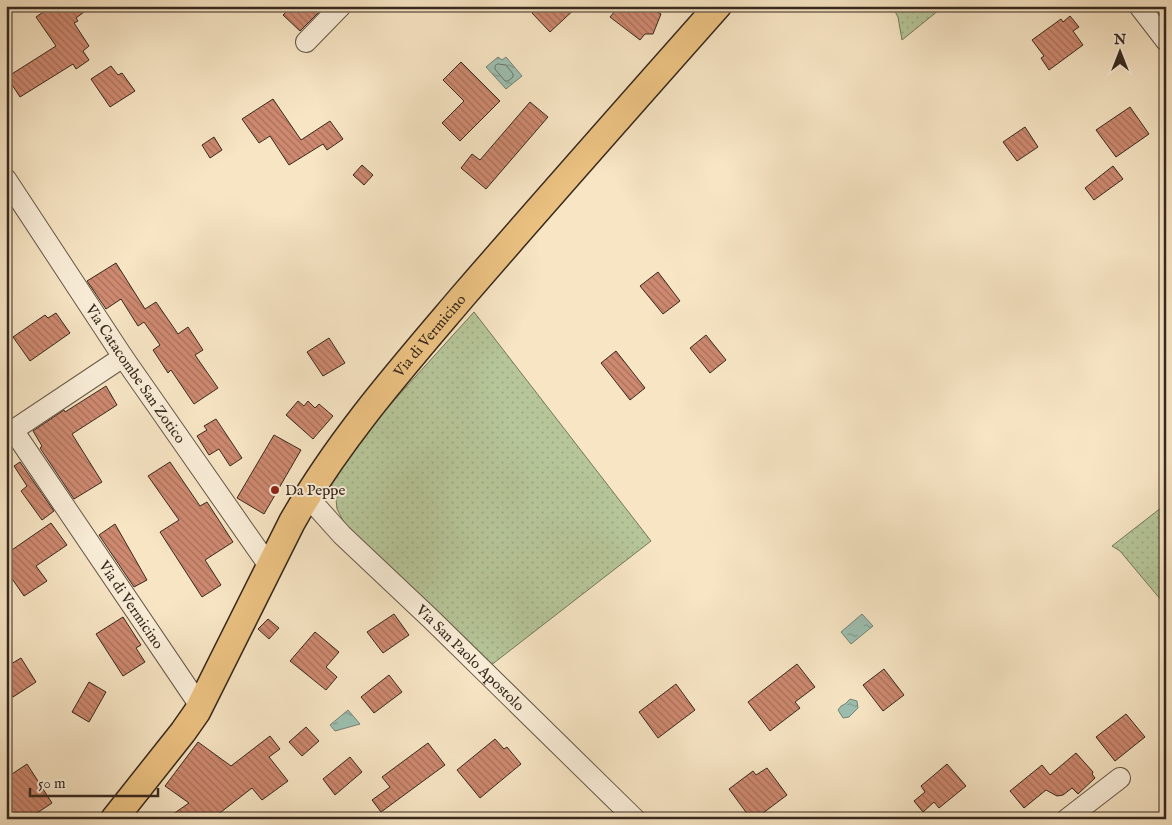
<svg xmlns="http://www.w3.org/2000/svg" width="1172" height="825" font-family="'IM FELL English',serif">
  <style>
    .grass { fill: url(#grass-dots); stroke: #76785c }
    .water { fill: url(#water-ripples); stroke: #748376 }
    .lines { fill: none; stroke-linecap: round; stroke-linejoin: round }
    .shore { stroke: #6a7468; stroke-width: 1 }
    .building { fill: url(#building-back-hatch); stroke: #37291e }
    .minor-casing { stroke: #675848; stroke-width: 22 }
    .major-casing { stroke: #37291e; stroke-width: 29 }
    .minor { stroke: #faeed9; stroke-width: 20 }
    .major { stroke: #ecc282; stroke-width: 26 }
    .poi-dot { fill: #8f2418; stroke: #faeed9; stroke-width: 2 }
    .labels { text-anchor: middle; stroke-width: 4; stroke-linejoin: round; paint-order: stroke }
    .street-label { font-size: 15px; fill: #37291e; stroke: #faeed9 }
    .poi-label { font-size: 15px; fill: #37291e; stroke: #faeed9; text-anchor: start }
  </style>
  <defs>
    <pattern id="grass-dots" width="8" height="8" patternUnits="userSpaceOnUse" patternTransform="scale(1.25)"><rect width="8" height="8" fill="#b6c699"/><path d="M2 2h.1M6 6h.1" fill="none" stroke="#9daa83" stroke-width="1.8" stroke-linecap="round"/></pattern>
    <pattern id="water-ripples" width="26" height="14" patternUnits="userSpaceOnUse" patternTransform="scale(1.25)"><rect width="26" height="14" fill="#9dbfb1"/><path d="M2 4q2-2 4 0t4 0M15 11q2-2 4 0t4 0" fill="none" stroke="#819b8f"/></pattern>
    <pattern id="building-back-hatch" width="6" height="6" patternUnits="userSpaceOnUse" patternTransform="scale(1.25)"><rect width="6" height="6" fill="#ce8970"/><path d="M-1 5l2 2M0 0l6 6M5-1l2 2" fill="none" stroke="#a8705b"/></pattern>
  </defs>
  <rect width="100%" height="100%" fill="#f7e5c4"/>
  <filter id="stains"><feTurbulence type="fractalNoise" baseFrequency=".004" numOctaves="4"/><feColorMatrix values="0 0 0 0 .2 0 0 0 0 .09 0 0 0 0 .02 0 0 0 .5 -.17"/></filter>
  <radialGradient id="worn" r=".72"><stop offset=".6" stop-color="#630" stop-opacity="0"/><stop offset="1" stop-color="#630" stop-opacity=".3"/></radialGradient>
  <g class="grass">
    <polygon points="892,6 944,6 902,40 898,17"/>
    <polygon points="474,312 651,541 490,666 350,534 337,509 335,489 327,480 367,430"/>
    <polygon points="1166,504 1166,606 1120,551 1112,546"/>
  </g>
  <g class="water">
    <polygon points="498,57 502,60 506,57 522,76 506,89 486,67"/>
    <polygon points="862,614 873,626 851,644 841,632"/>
    <polygon points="850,699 857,701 858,708 849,717 843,718 838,710 841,706 845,704"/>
    <polygon points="348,710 360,724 335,731 330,725"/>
  </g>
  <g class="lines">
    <polygon class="shore" points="498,64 506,65 513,74 513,77 508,81 505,81 495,69 495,66"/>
  </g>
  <g class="building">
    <polygon points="52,6 92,6 76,18 78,21 74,23 89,46 83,51 89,60 76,69 73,64 20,97 7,77 56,46 36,17"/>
    <polygon points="292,6 317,6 321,10 300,31 283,15"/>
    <polygon points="539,6 578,6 550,32 532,13"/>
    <polygon points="619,6 649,6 661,14 653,34 645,34 640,40 610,17"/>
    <polygon points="1070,16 1079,27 1073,31 1083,45 1049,70 1041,58 1044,56 1032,40 1061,19 1063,22"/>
    <polygon points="461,62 500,101 460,141 442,123 464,101 443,80"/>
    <polygon points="111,66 118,75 122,73 135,91 110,107 91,79"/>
    <polygon points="273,99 301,140 330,121 343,139 327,150 323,144 289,165 270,136 259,143 242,119"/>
    <polygon points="530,102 548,117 486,189 461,168 472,154 480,160"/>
    <polygon points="1130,107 1149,134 1116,157 1096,130"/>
    <polygon points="1025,127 1038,147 1017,161 1003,142"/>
    <polygon points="214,137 222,150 210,158 202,145"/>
    <polygon points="362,165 373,175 364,185 353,175"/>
    <polygon points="1113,166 1123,179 1094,200 1085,188"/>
    <polygon points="116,263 145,309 156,302 178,334 188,327 203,350 195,355 218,388 194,404 171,370 168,373 153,350 160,345 144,322 138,326 121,299 106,309 87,281"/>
    <polygon points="658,272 680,301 663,314 640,286"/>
    <polygon points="56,313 70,333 30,361 13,337 45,315 48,318"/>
    <polygon points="706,335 726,360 710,373 690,348"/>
    <polygon points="329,338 345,363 323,376 307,352"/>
    <polygon points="616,351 645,388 630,400 601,363"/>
    <polygon points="106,386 117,405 72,434 102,482 74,499 40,448 42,446 33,431 64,410 65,412"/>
    <polygon points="298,401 304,406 308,401 315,408 319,404 333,416 313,439 286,415"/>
    <polygon points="216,419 242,458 230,466 219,449 209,455 197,436 207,430 204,426"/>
    <polygon points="274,435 301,450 264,514 237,498"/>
    <polygon points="20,462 54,511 42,520 21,491 27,486 14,466"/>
    <polygon points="170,462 200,506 207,502 233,542 205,560 221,585 202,597 160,532 179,520 148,476"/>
    <polygon points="51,523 67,545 36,566 47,581 24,596 6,570 6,554"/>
    <polygon points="115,524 147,580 134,587 99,535"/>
    <polygon points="394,614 409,635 383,653 367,632"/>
    <polygon points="123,617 141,645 136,648 145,662 123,676 96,634"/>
    <polygon points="268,619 279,628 269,639 258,629"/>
    <polygon points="315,632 339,652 326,667 337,677 326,690 290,661"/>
    <polygon points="21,658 36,682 13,697 6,686 6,667"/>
    <polygon points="797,664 815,687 795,702 800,708 770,731 748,702"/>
    <polygon points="884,669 904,695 883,711 863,685"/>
    <polygon points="389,675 402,692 374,713 361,697"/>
    <polygon points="89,682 106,692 89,722 72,712"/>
    <polygon points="676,684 695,710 658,738 639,712"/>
    <polygon points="1126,714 1145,737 1115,761 1096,737"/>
    <polygon points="306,727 319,741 302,756 289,742"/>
    <polygon points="270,736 280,749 269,757 288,781 262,800 252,788 212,819 166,819 189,803 165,786 198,742 231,766"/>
    <polygon points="495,739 504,749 507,747 521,764 480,798 457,770"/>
    <polygon points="428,743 445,765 381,812 372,800 390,787 382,777"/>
    <polygon points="1076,753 1093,772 1092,774 1095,778 1078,794 1072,788 1063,795 1057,796 1046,790 1024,808 1010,791 1042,765 1050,775"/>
    <polygon points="350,757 362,772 335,795 323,779"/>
    <polygon points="27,764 52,803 28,819 6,819 6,778"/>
    <polygon points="947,764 966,786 939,808 934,802 923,812 914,801 925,792 921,786"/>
    <polygon points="767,768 787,795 755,819 751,819 729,789 753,771 756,775"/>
  </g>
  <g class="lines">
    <g class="minor-casing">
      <g id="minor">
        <polyline points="1139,6 1166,41"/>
        <polyline points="306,42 341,6"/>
        <path id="s1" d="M 6,179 L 123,357 L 269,566"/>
        <path id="s2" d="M 13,430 L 200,706"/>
        <polyline points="6,435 123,357"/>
        <path id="s3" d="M 307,496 L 342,535 L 431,619 L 635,819"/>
        <polyline points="1067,819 1120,778"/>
      </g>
    </g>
    <g class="major-casing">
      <g id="major">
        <path id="s4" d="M 114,819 L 183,732 L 197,712 L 292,522 C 339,439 402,368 463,296 C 547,199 632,103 718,6"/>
      </g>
    </g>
    <use href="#minor" class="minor"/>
    <use href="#major" class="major"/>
  </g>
  <circle class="poi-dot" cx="275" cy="490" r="5"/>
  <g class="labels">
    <g class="street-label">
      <text dy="5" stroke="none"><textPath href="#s4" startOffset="580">Via di Vermicino</textPath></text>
      <text dy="5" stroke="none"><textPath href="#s1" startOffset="234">Via Catacombe San Zotico</textPath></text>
      <text dy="5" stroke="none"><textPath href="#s2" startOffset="211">Via di Vermicino</textPath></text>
      <text dy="5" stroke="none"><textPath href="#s3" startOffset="230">Via San Paolo Apostolo</textPath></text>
    </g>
    <g class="poi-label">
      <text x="285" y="495">Da Peppe</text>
    </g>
  </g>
  <rect width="1172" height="825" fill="none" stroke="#f7e5c4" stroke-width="25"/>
  <rect x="8" y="8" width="1157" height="810" fill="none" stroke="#37291e" stroke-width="2.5"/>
  <rect x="12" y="12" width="1147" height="800" fill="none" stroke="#37291e"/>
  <g transform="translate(1120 52)" stroke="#faeed9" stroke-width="4" paint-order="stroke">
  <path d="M0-4L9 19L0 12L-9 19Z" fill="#37291e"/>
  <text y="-8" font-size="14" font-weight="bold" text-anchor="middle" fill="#37291e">N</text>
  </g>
  <path d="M30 788v8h128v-8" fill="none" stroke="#37291e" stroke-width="2.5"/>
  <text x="38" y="788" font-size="15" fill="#37291e" stroke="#faeed9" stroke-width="4" paint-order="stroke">50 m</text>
  <rect width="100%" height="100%" filter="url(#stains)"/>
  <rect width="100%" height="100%" fill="url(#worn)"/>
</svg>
